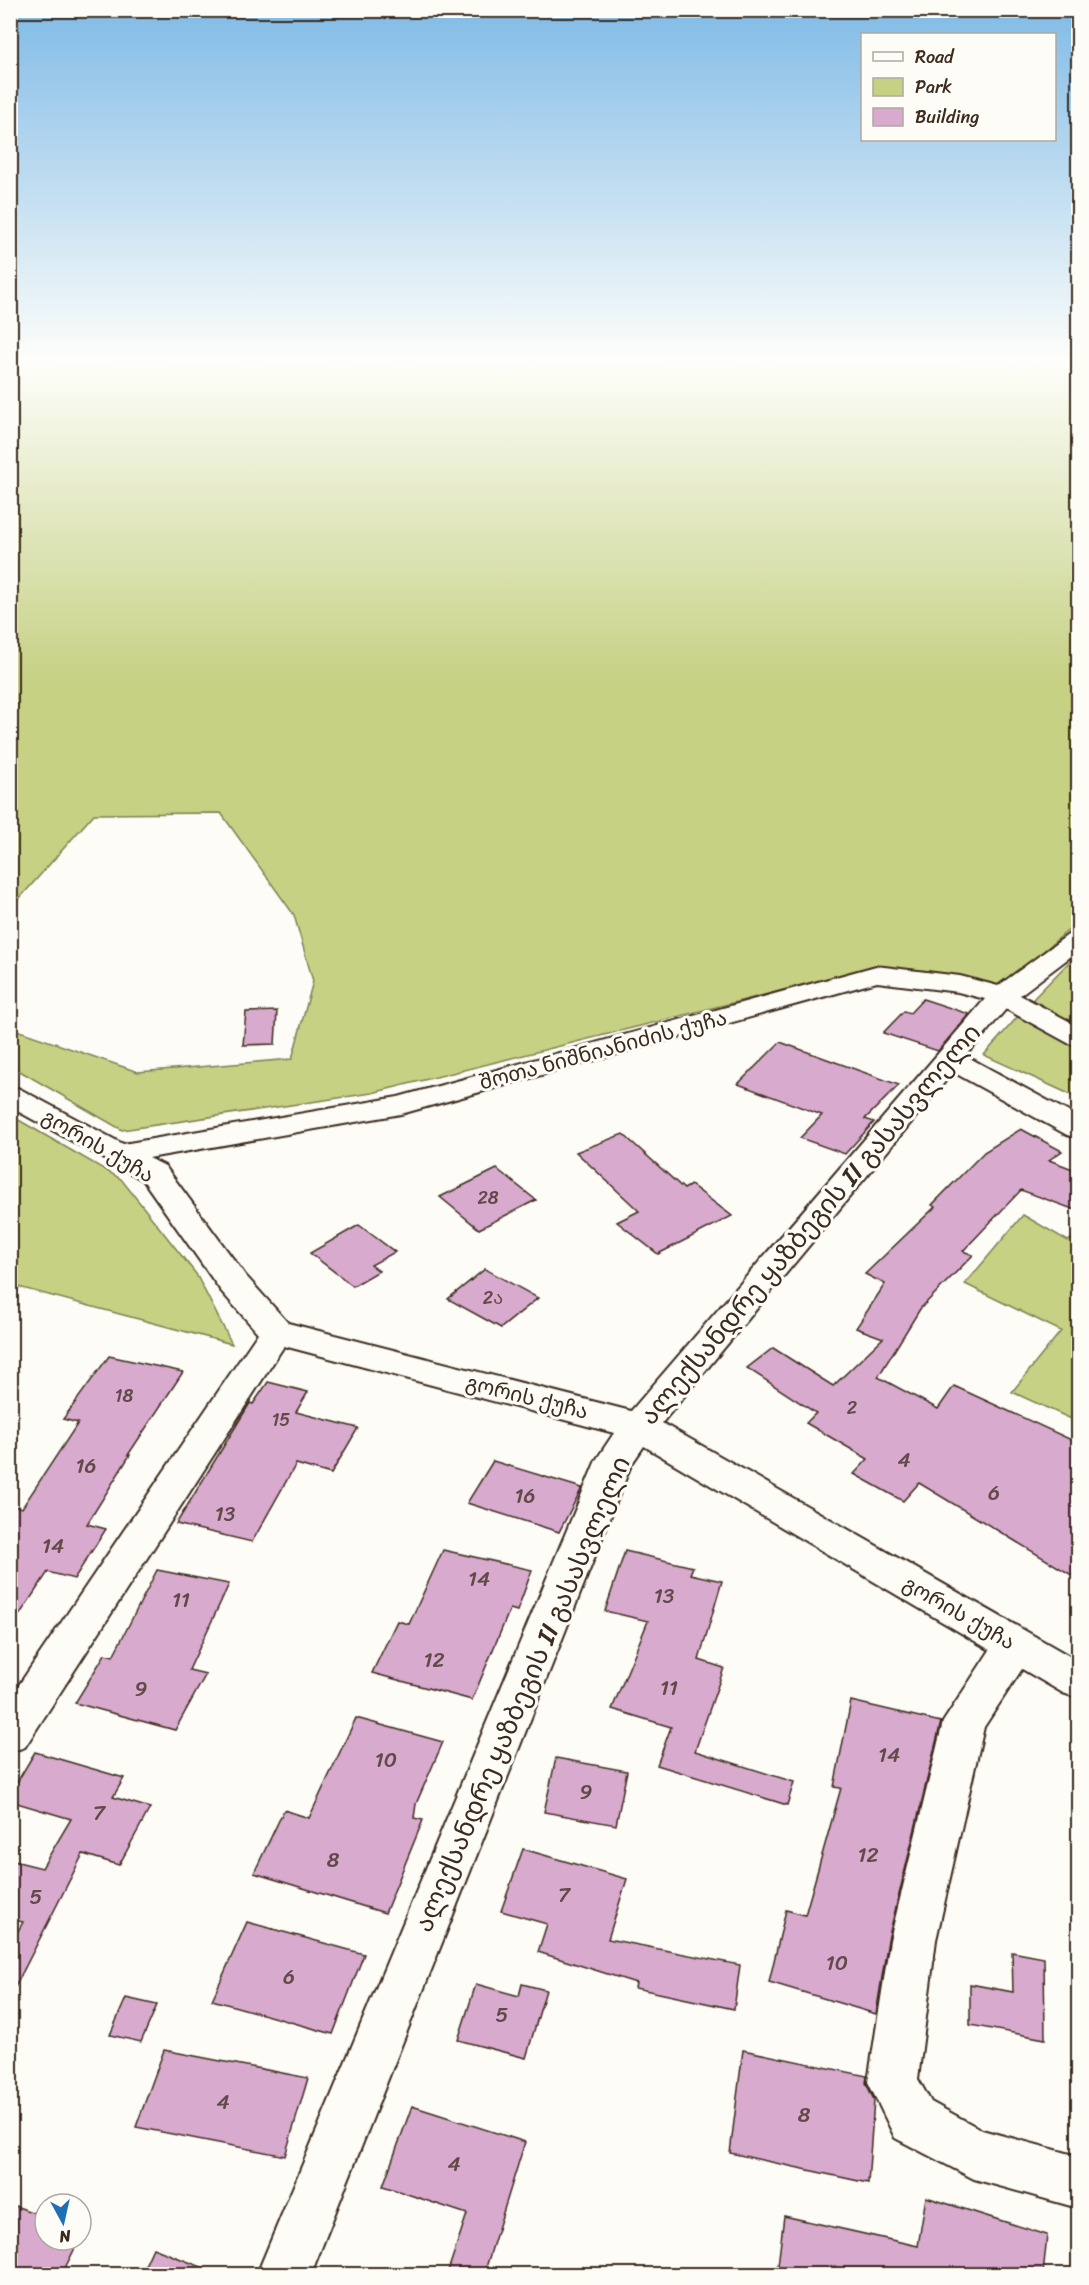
<svg xmlns="http://www.w3.org/2000/svg" width="1089" height="2285" font-family="Sriracha,'Noto Sans Georgian',sans-serif">
  <style>
    .green { fill: #c6d184; stroke: #807e51; stroke-width: 1.5 }
    .building { fill: #d8aacd; stroke: #3b2a1e; stroke-width: 1.5 }
    .lines { fill: none; stroke-linecap: round; stroke-linejoin: round }
    .minor-casing { stroke: #3b2a1e; stroke-width: 4 }
    .minor { fill: #fdfcf7; fill-rule: evenodd }
    .labels { text-anchor: middle; stroke-width: 6; stroke-linejoin: round; paint-order: stroke }
    .number-label { font-size: 18px; fill: #624a4a }
    .street-label { font-size: 21px; fill: #3b2a1e; stroke: #fdfcf7 }
    .near-number-label { font-size: 21px; fill: #624a4a }
    .near-street-label { font-size: 26px; fill: #3b2a1e; stroke: #fdfcf7 }
  </style>
  <rect width="100%" height="100%" fill="#fdfcf7"/>
  <filter id="ink" filterUnits="userSpaceOnUse"><feTurbulence type="fractalNoise" baseFrequency=".0167" numOctaves="2"/><feDisplacementMap in="SourceGraphic" scale="12" xChannelSelector="R" yChannelSelector="G"/><feConvolveMatrix kernelMatrix="1 2 1 2 8 2 1 2 1" color-interpolation-filters="sRGB"/></filter>
  <g filter="url(#ink)">
    <g class="green">
      <polygon points="11,361 1078,361 1078,922 1001,987 868,969 372,1093 122,1130 11,1066 11,1028 138,1072 292,1059 313,981 294,915 221,813 94,814 11,908"/>
      <polygon points="1078,956 1078,1098 984,1055 1035,997 1073,958"/>
      <polygon points="10,1115 121,1179 196,1274 232,1344 11,1285"/>
      <polygon points="1023,1215 1068,1241 1078,1235 1078,1422 1012,1392 1061,1331 965,1284"/>
    </g>
    <g class="building">
      <polygon points="923,999 969,1014 938,1051 883,1033 904,1011 910,1013"/>
      <polygon points="277,1011 275,1044 243,1045 246,1012"/>
      <polygon points="780,1042 899,1085 865,1119 874,1122 845,1154 800,1138 822,1115 738,1084"/>
      <polygon points="1021,1129 1062,1151 1049,1160 1078,1171 1078,1211 1021,1190 963,1251 973,1255 920,1309 878,1377 938,1409 954,1386 1078,1443 1078,1579 919,1483 903,1501 854,1474 868,1459 806,1423 816,1413 747,1368 773,1348 833,1386 883,1338 856,1328 885,1284 865,1274 935,1207 932,1205 984,1152"/>
      <polygon points="623,1134 684,1189 691,1185 732,1216 658,1254 617,1222 639,1211 576,1152"/>
      <polygon points="497,1169 536,1200 479,1229 440,1197"/>
      <polygon points="359,1225 395,1252 371,1265 379,1271 353,1286 310,1253"/>
      <polygon points="485,1269 538,1298 501,1328 448,1299"/>
      <polygon points="109,1356 183,1372 128,1455 130,1455 87,1524 106,1529 74,1579 48,1572 10,1629 10,1505 22,1508 78,1423 63,1419"/>
      <polygon points="268,1382 308,1392 296,1412 358,1428 331,1474 296,1464 252,1542 176,1524 250,1403 253,1404"/>
      <polygon points="493,1461 582,1488 559,1532 467,1503"/>
      <polygon points="443,1550 532,1570 517,1611 510,1609 472,1700 372,1673 397,1621 409,1624"/>
      <polygon points="625,1551 693,1567 690,1574 722,1581 699,1660 724,1668 695,1751 794,1782 787,1805 657,1765 671,1727 612,1709 648,1621 605,1611"/>
      <polygon points="157,1570 229,1584 189,1670 206,1674 175,1730 75,1703 105,1654 113,1656"/>
      <polygon points="851,1701 941,1722 888,1940 876,2014 769,1982 786,1910 805,1915 841,1788 834,1787"/>
      <polygon points="356,1718 443,1742 416,1804 414,1818 423,1820 385,1913 254,1873 284,1810 309,1818"/>
      <polygon points="35,1752 124,1778 113,1797 150,1808 119,1865 83,1854 10,1997 10,1945 23,1922 10,1919 10,1860 42,1868 71,1819 10,1801 10,1794"/>
      <polygon points="556,1758 627,1771 616,1825 544,1812"/>
      <polygon points="523,1849 627,1879 608,1939 740,1965 734,2009 635,1988 636,1983 538,1952 547,1924 501,1911"/>
      <polygon points="247,1922 364,1954 333,2034 212,2000"/>
      <polygon points="1012,1952 1044,1958 1045,2039 970,2025 970,1984 1013,1992"/>
      <polygon points="476,1984 519,1996 522,1984 546,1990 526,2058 458,2040"/>
      <polygon points="126,1998 157,2005 141,2042 110,2035"/>
      <polygon points="164,2050 308,2078 285,2156 136,2127"/>
      <polygon points="743,2050 867,2076 866,2083 874,2100 868,2183 730,2153"/>
      <polygon points="412,2106 525,2142 484,2274 447,2274 467,2214 383,2186"/>
      <polygon points="926,2197 1047,2235 1043,2274 777,2274 784,2216 918,2246"/>
      <polygon points="10,2204 45,2217 45,2240 79,2240 62,2274 10,2274"/>
      <polygon points="153,2248 217,2273 216,2274 141,2274"/>
    </g>
    <g class="lines">
      <g class="minor-casing">
        <path id="minor" d="M 1078,931 L 1078,951 L 1020,995 L 1078,1026 L 1078,1045 L 1068,1043 L 1006,1009 L 966,1056 L 1078,1117 L 1078,1138 L 1067,1135 L 953,1072 L 662,1423 L 1078,1661 L 1078,1698 L 1063,1693 L 1022,1669 L 984,1727 L 936,1940 L 918,2079 L 931,2102 L 982,2130 L 1078,2156 L 1078,2208 L 974,2179 L 895,2138 L 868,2082 L 890,1940 L 943,1722 L 990,1650 L 644,1446 L 631,1465 L 311,2274 L 257,2274 L 596,1460 L 614,1433 L 284,1346 L 25,1747 L 10,1752 L 10,1698 L 258,1333 L 221,1291 L 143,1180 L 10,1107 L 10,1086 L 20,1089 L 123,1144 L 398,1097 L 876,966 L 960,976 L 998,986 L 1069,934 ZM 877,982 L 958,992 L 985,999 L 631,1411 L 288,1323 L 245,1275 L 165,1166 L 149,1158 L 401,1114 Z"/>
      </g>
      <use href="#minor" class="minor"/>
    </g>
  </g>
  <linearGradient id="sky" x2="0" y2="1"><stop stop-color="#7fbae6"/><stop offset="0.53" stop-color="#fefefb"/><stop offset="1" stop-color="#fefefb" stop-opacity="0"/></linearGradient>
  <rect width="1089" height="681" fill="url(#sky)"/>
  <g class="labels">
    <g class="number-label">
      <text x="488" y="1204">28</text>
      <text x="493" y="1304">2ა</text>
      <text x="124" y="1402">18</text>
      <text x="852" y="1414">2</text>
      <text x="281" y="1426">15</text>
    </g>
    <g class="street-label">
      <text transform="translate(603 1050) rotate(-15)" y="7">შოთა ნიშნიანიძის ქუჩა</text>
      <text transform="translate(98 1146) rotate(30)" y="7">გორის ქუჩა</text>
      <text transform="translate(527 1397) rotate(14)" y="7">გორის ქუჩა</text>
      <text transform="translate(959 1613) rotate(30)" y="7">გორის ქუჩა</text>
    </g>
    <g class="near-number-label">
      <text x="904" y="1467">4</text>
      <text x="86" y="1473">16</text>
      <text x="994" y="1500">6</text>
      <text x="525" y="1503">16</text>
      <text x="225" y="1521">13</text>
      <text x="53" y="1553">14</text>
      <text x="479" y="1586">14</text>
      <text x="664" y="1603">13</text>
      <text x="181" y="1607">11</text>
      <text x="434" y="1667">12</text>
      <text x="669" y="1695">11</text>
      <text x="141" y="1696">9</text>
      <text x="889" y="1762">14</text>
      <text x="386" y="1767">10</text>
      <text x="586" y="1799">9</text>
      <text x="99" y="1820">7</text>
      <text x="868" y="1862">12</text>
      <text x="333" y="1867">8</text>
      <text x="564" y="1902">7</text>
      <text x="36" y="1904">5</text>
      <text x="837" y="1970">10</text>
      <text x="289" y="1984">6</text>
      <text x="502" y="2022">5</text>
      <text x="223" y="2109">4</text>
      <text x="804" y="2122">8</text>
      <text x="454" y="2171">4</text>
    </g>
    <g class="near-street-label">
      <text transform="translate(810 1224) rotate(-50)" y="9">ალექსანდრე ყაზბეგის II გასასვლელი</text>
      <text transform="translate(522 1694) rotate(-67)" y="9">ალექსანდრე ყაზბეგის II გასასვლელი</text>
    </g>
  </g>
  <rect width="1089" height="2285" fill="none" stroke="#fdfcf7" stroke-width="36"/>
  <rect x="18" y="18" width="1053" height="2249" fill="none" stroke="#3b2a1e" stroke-width="2" filter="url(#ink)"/>
  <rect x="861" y="33" width="195" height="108" fill="#fdfcf7" stroke="#afa8a0" stroke-width="1.5"/>
  <rect x="873" y="52" width="30" height="9" fill="#fdfcf7" stroke="#afa8a0" stroke-width="1.5"/>
  <text x="915" y="63" font-size="18" fill="#3b2a1e">Road</text>
  <rect x="873" y="78" width="30" height="18" fill="#c6d184" stroke="#afa8a0" stroke-width="1.5"/>
  <text x="915" y="93" font-size="18" fill="#3b2a1e">Park</text>
  <rect x="873" y="108" width="30" height="18" fill="#d8aacd" stroke="#afa8a0" stroke-width="1.5"/>
  <text x="915" y="123" font-size="18" fill="#3b2a1e">Building</text>
  <g transform="translate(63 2222) rotate(172)"><circle r="28" fill="#fdfcf7" stroke="#afa8a0" stroke-width="1.5"/>
  <path d="M0-4.5L10 22L0 15L-10 22Z" fill="#1f6fb2"/>
  <text y="-9" font-size="16" font-weight="bold" text-anchor="middle" fill="#3b2a1e">N</text>
  </g>
</svg>
